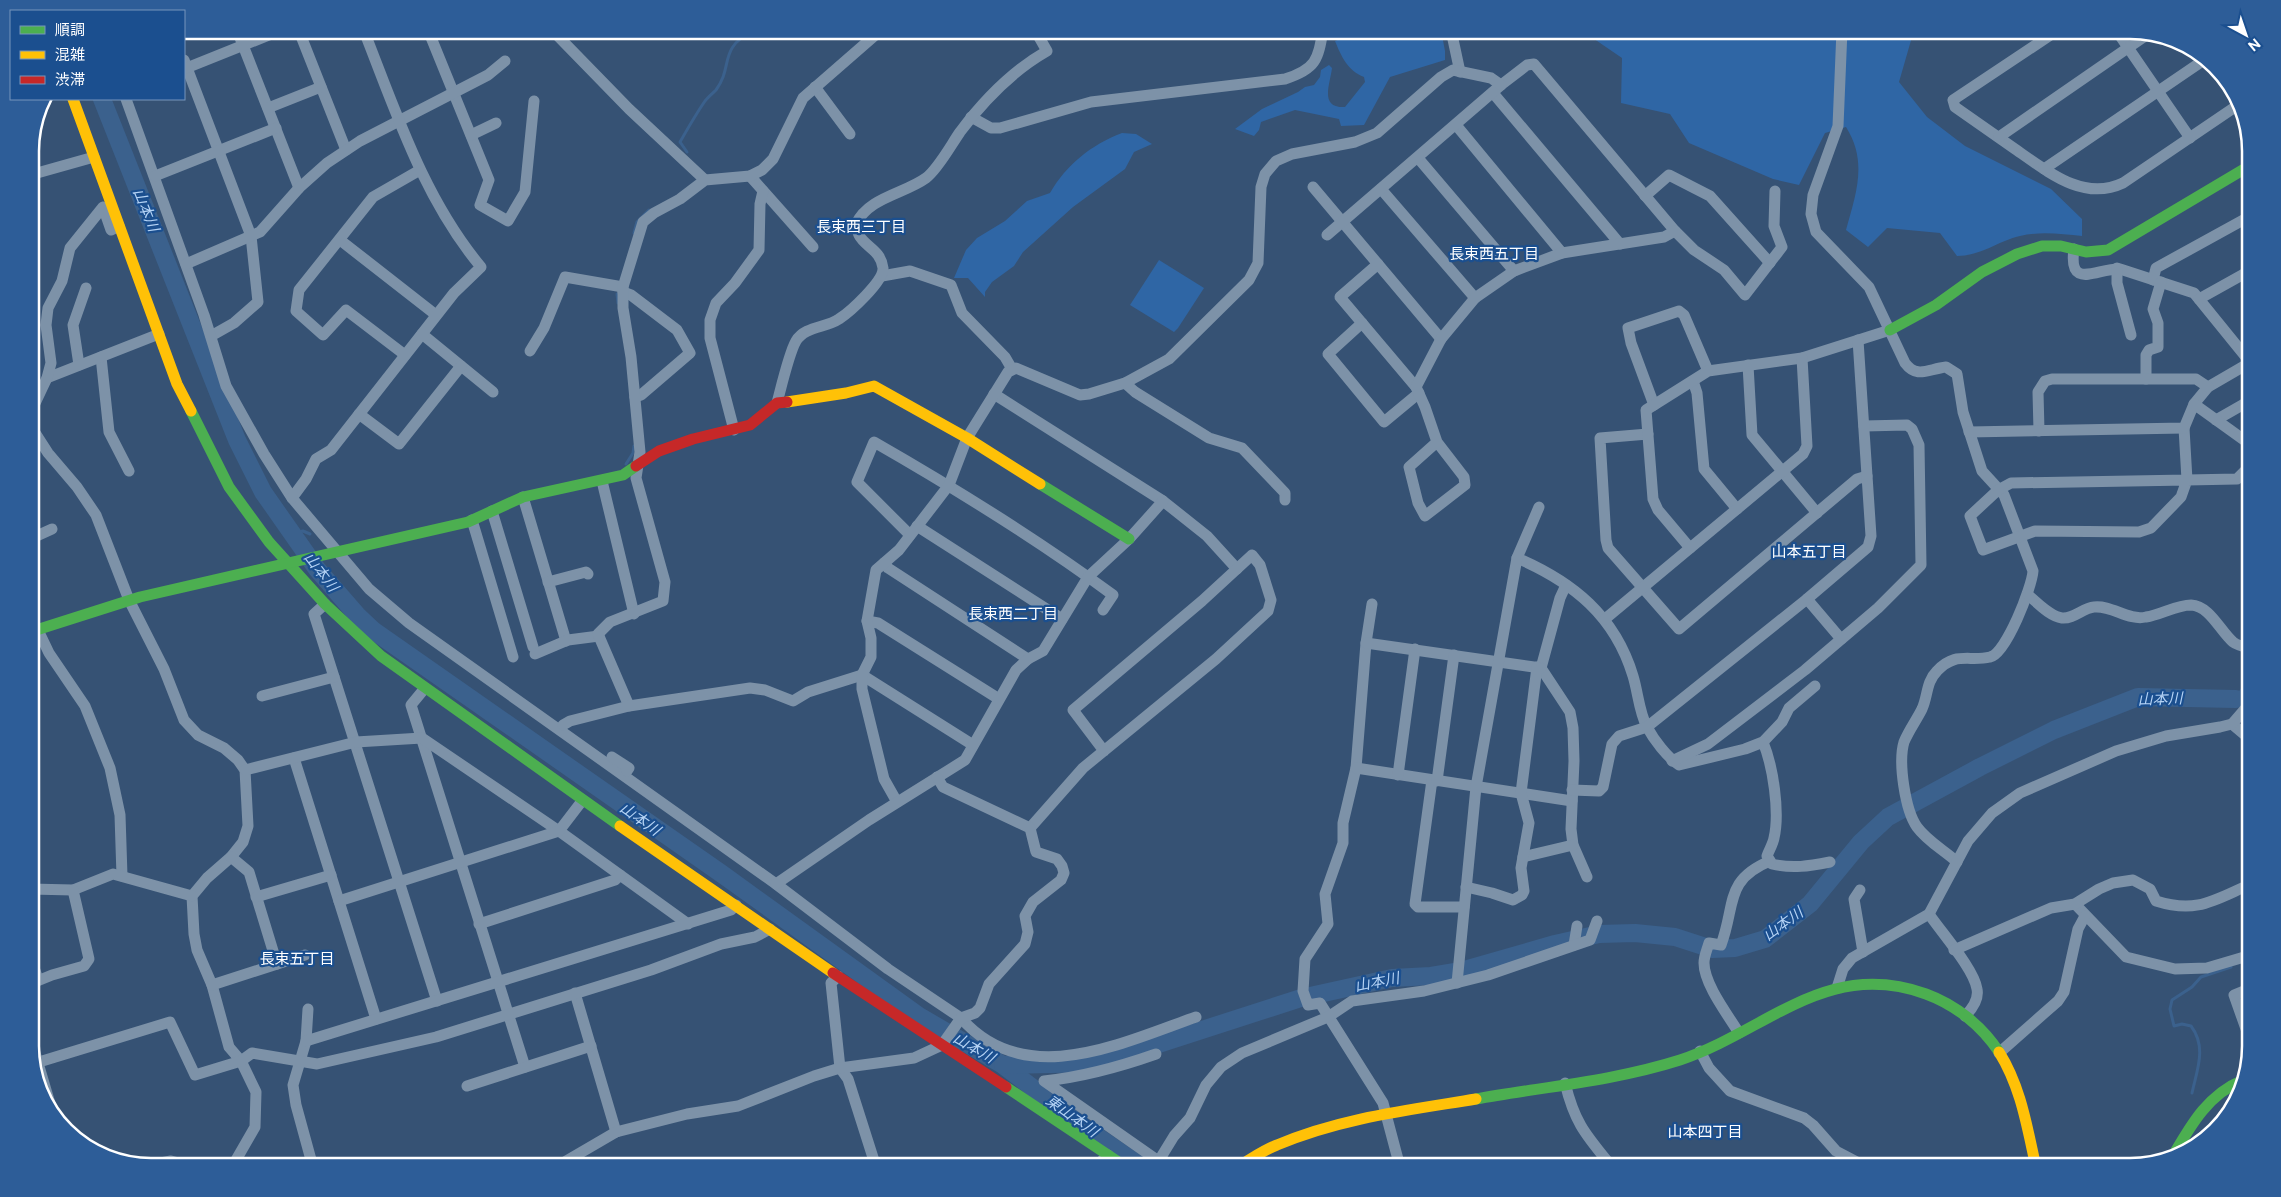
<svg xmlns="http://www.w3.org/2000/svg" width="2281" height="1197" font-family="'Public Sans','Noto Sans JP',sans-serif">
  <style>
    .green { fill: #2f66a5 }
    .lines { fill: none; stroke-linecap: round; stroke-linejoin: round }
    .stream { stroke: #3b618d; stroke-width: 3 }
    .river { stroke: #3b618d; stroke-width: 18 }
    .street { stroke: #7d92a8; stroke-width: 11 }
    .fast { stroke: #4caf50; stroke-width: 11 }
    .slow { stroke: #ffc107; stroke-width: 11 }
    .jam { stroke: #c62828; stroke-width: 11 }
    .labels { text-anchor: middle; stroke-width: 4.5; stroke-linejoin: round; paint-order: stroke }
    .water-label { font-size: 15px; font-style: italic; fill: #b5d3f5; stroke: #1b4f8f }
    .neighbourhood-label { font-size: 15px; fill: #fff; stroke: #1b4f8f }
    .rim { fill: none; stroke: #fff; stroke-width: 2.5 }
  </style>
  <rect width="100%" height="100%" fill="#365274"/>
  <g class="green">
    <path d="M 1360,30 L 1441,30 L 1445,51 L 1445,60 L 1390,77 L 1364,125 L 1341,126 L 1339,119 L 1295,110 L 1261,122 L 1259,130 L 1254,136 L 1235,129 L 1262,109 L 1298,92 L 1305,87 L 1314,85 L 1320,77 L 1321,70 L 1329,65 L 1332,68 C 1330,85 1319,108 1345,107 L 1365,82 L 1364,77 C 1348,71 1341,56 1335,41 Z"/>
    <path d="M 1581,30 L 1914,30 L 1899,82 L 1927,117 L 1965,146 L 2051,189 L 2082,219 L 2082,236 C 2062,234 2040,231 2020,236 C 1998,241 1981,256 1957,256 L 1940,233 L 1887,228 L 1868,247 L 1846,230 C 1856,193 1868,162 1846,127 L 1825,133 L 1799,185 L 1773,179 L 1689,143 L 1670,114 L 1621,103 L 1622,58 Z"/>
    <path d="M 1122,133 L 1136,134 L 1152,144 L 1134,152 L 1125,169 L 1073,207 L 1023,252 L 1014,266 L 992,282 L 985,292 L 985,297 L 968,278 L 954,278 L 966,250 L 977,238 L 1005,221 L 1027,201 L 1050,193 C 1067,164 1091,145 1122,133 Z"/>
    <polygon points="1159,260 1204,288 1178,328 1174,332 1130,305"/>
  </g>
  <g class="lines">
    <g class="stream">
      <path d="M 687,152 L 680,142 C 688,128 696,114 705,101 C 708,97 712,94 716,90 C 734,66 717,49 754,30"/>
      <polyline points="634,233 637,222 649,210"/>
      <polyline points="617,294 618,303"/>
      <polyline points="626,464 633,453 634,446"/>
      <polyline points="292,534 303,531 310,534"/>
      <polyline points="2236,699 2251,675"/>
      <polyline points="2236,699 2250,699"/>
      <path d="M 2192,1093 C 2197,1070 2207,1047 2191,1026 L 2182,1024 L 2174,1026 L 2170,1009 L 2172,1000 L 2192,987 L 2201,977 L 2231,967"/>
    </g>
    <g class="river">
      <polyline points="102,99 237,440 263,492 317,569 357,615 374,631 722,874 919,1016 1003,1065 1085,1128 1142,1167"/>
      <polyline points="1003,1065 1100,1063 1301,998 1392,978 1431,976 1461,971 1555,944 1599,934 1635,933 1675,937 1712,949 1735,948 1765,939 1810,904 1861,842 1888,817 1980,767 2054,730 2138,697 2236,699"/>
    </g>
    <g class="street">
      <polyline points="237,30 299,188"/>
      <polyline points="355,30 385,33 390,30"/>
      <polyline points="428,30 489,180 480,205 508,221 525,192 534,101"/>
      <polyline points="552,30 629,109 705,180"/>
      <polyline points="1451,30 1460,72"/>
      <path d="M 1842,30 L 1838,126 L 1813,195 L 1811,214 L 1816,232 L 1869,287 L 1905,363 C 1917,379 1928,369 1946,367 L 1957,374 L 1963,412 L 1982,471 L 2004,495 L 2033,571 C 2032,587 2006,654 1990,657 C 1969,662 1956,651 1937,671 C 1926,682 1928,696 1922,709 C 1916,721 1909,730 1904,742 C 1898,762 1905,810 1917,827 C 1927,841 1945,851 1957,862"/>
      <path d="M 2058,30 L 1953,100 L 1955,107 C 1975,121 1995,135 2015,149 C 2047,171 2083,202 2123,183 L 2238,105"/>
      <polyline points="2116,30 2190,138"/>
      <polyline points="299,31 346,150"/>
      <polyline points="184,60 251,236 258,302 234,323 211,336"/>
      <polyline points="184,69 274,33 317,30"/>
      <polyline points="815,87 850,134"/>
      <polyline points="1493,93 1620,244"/>
      <path d="M 126,99 L 204,315 L 226,386 L 264,454 L 292,498 L 369,589 L 409,623 L 776,884 L 888,969 L 961,1018 C 1024,1091 1122,1043 1196,1017"/>
      <polyline points="268,108 321,87"/>
      <path d="M 971,117 L 991,128 L 1000,128 L 1091,102 L 1285,79 C 1316,69 1318,60 1323,30"/>
      <polyline points="1456,125 1562,253"/>
      <polyline points="471,135 496,123"/>
      <polyline points="1999,137 2148,34"/>
      <polyline points="1418,158 1514,271"/>
      <polyline points="2044,169 2204,60"/>
      <polyline points="30,175 94,157"/>
      <polyline points="155,176 276,128"/>
      <polyline points="750,176 813,247"/>
      <polyline points="1313,187 1441,339"/>
      <polyline points="1381,189 1475,298"/>
      <polyline points="1645,196 1669,175 1710,196 1770,263"/>
      <polyline points="1327,235 1501,85 1527,65 1534,64 1675,231 1694,250 1724,270 1745,295 1782,247 1774,226 1775,191"/>
      <polyline points="340,240 436,315"/>
      <path d="M 2074,249 C 2068,291 2097,268 2120,269 L 2194,293 L 2250,362"/>
      <polyline points="186,264 260,232 299,188 327,163 360,141 488,75 505,61"/>
      <polyline points="1378,264 1340,297 1416,387"/>
      <polyline points="2117,268 2117,283 2131,335"/>
      <polyline points="882,276 910,271 951,285 962,313 1005,357 1012,369"/>
      <polyline points="2153,280 2156,268 2245,219 2251,219"/>
      <polyline points="623,292 631,295 677,330 690,353 641,395 635,397"/>
      <polyline points="2199,299 2251,270"/>
      <polyline points="1362,323 1328,354 1384,422 1419,393"/>
      <polyline points="422,334 493,392"/>
      <polyline points="530,351 544,328 565,277 623,287"/>
      <polyline points="405,355 346,310 323,335 296,311 299,290 373,197 420,170"/>
      <polyline points="101,357 109,432 129,471"/>
      <polyline points="79,365 73,325 86,288"/>
      <polyline points="1748,365 1752,435 1817,513"/>
      <polyline points="47,378 159,334"/>
      <polyline points="2146,379 2146,355 2149,350 2158,347 2158,323 2153,309 2161,282"/>
      <polyline points="1693,381 1697,393 1704,469 1737,509"/>
      <polyline points="1125,383 1135,392 1209,438 1242,448 1285,493 1285,500"/>
      <polyline points="994,394 1163,501 1207,536 1237,569"/>
      <path d="M 777,403 C 781,388 789,353 796,341 C 805,326 826,328 839,319 C 850,312 884,281 883,268 C 881,250 865,247 859,235 C 857,231 857,227 856,224 C 869,197 904,194 926,178 C 938,169 951,145 960,132 C 984,100 1012,71 1047,51 L 1035,30"/>
      <polyline points="2194,404 2208,387 2251,362"/>
      <polyline points="1654,405 1631,343 1628,328 1679,311 1684,315 1708,371"/>
      <polyline points="30,414 47,378 51,363 46,325 48,308 62,281 70,248 103,207 111,230 119,226"/>
      <polyline points="359,414 399,444 461,366"/>
      <polyline points="2216,420 2251,400"/>
      <polyline points="30,425 48,453 77,487 96,515 129,600 164,669 184,720 198,735 224,748 238,760 245,770 248,826 243,842 231,857 207,878 192,896 194,934 197,950 212,985 229,1047 241,1061 256,1092 255,1127 232,1167"/>
      <polyline points="2184,428 2187,480 2181,497 2151,528 2139,532 2035,531 1983,550 1970,516 1998,490 2011,483 2187,480 2237,479 2251,465"/>
      <polyline points="734,430 710,338 710,320 716,303 735,283 759,250 760,204 763,191"/>
      <polyline points="2039,431 2038,392 2045,381 2052,379 2196,379 2208,387"/>
      <polyline points="1969,432 2184,428 2194,404 2251,445"/>
      <polyline points="1648,434 1600,438 1606,540 1608,548 1679,629 1857,479 1867,476"/>
      <polyline points="1437,442 1409,467 1418,503 1425,516 1465,485 1464,477 1437,442 1425,407 1416,387 1441,339 1475,298 1514,271 1562,253 1664,237 1675,231"/>
      <polyline points="602,481 634,614"/>
      <polyline points="523,497 566,641"/>
      <path d="M 292,498 L 306,479 L 316,459 L 331,450 L 454,293 L 481,267 C 424,199 396,112 364,31"/>
      <polyline points="492,511 533,647"/>
      <polyline points="472,520 513,657"/>
      <polyline points="917,526 1062,619"/>
      <path d="M 910,535 L 857,482 L 874,442 C 956,489 1037,539 1113,595 L 1103,610"/>
      <polyline points="30,539 52,529"/>
      <polyline points="1690,548 1658,510 1653,499 1646,410 1708,371 1802,358 1890,330"/>
      <path d="M 1517,558 C 1573,582 1615,616 1633,676 C 1638,692 1639,712 1647,727 C 1654,740 1667,757 1679,765 L 1745,749 L 1763,742 L 1782,722 L 1789,708 L 1815,686"/>
      <polyline points="884,563 888,568 1028,659"/>
      <polyline points="548,582 586,572 588,574"/>
      <polyline points="1566,585 1560,598 1541,668 1570,712 1573,728 1574,761 1571,829 1573,845 1587,877"/>
      <path d="M 2028,595 C 2037,602 2049,616 2062,618 C 2074,619 2083,608 2094,607 C 2112,605 2128,621 2146,617 C 2161,615 2176,605 2191,605 C 2210,606 2220,631 2233,642 C 2238,646 2245,647 2251,648"/>
      <polyline points="1807,599 1841,639"/>
      <polyline points="325,604 314,614 437,1001"/>
      <polyline points="1372,604 1366,643 1356,768 1343,823 1343,843 1325,894 1328,924 1305,959 1303,991 1308,1005 1320,1003 1383,1103 1400,1167"/>
      <polyline points="1605,619 1803,454 1807,446 1802,358"/>
      <polyline points="867,621 878,623 999,699"/>
      <polyline points="38,630 49,653 85,706 110,768 120,815 122,876"/>
      <polyline points="1366,643 1541,668"/>
      <polyline points="535,654 568,640 599,636"/>
      <polyline points="425,688 411,705 525,1067"/>
      <polyline points="262,696 334,677"/>
      <polyline points="629,706 598,634 610,622 663,601 665,582 636,478 640,452 631,357 623,308 623,287 643,222 654,213 680,199 705,180 750,176 762,170 773,159 803,98 881,30"/>
      <polyline points="2232,724 2251,740"/>
      <polyline points="563,725 570,721 629,706 750,688 765,690 793,701 808,692 862,675 973,745"/>
      <path d="M 1763,742 C 1773,766 1780,812 1774,838 C 1773,844 1769,850 1767,856 L 1772,864 C 1793,869 1809,866 1830,862"/>
      <polyline points="612,757 629,768 627,771"/>
      <polyline points="294,758 376,1019"/>
      <polyline points="1672,761 1708,744 1805,670 1878,608 1921,565 1919,445 1912,429 1907,425 1864,426"/>
      <polyline points="1356,768 1572,801"/>
      <polyline points="245,770 356,742 422,738 559,831 688,924"/>
      <polyline points="1398,775 1415,649"/>
      <polyline points="1432,780 1415,904 1418,907 1464,907"/>
      <polyline points="1437,781 1454,655"/>
      <polyline points="1572,790 1599,791 1603,787 1612,744 1619,736 1647,727 1807,599 1868,547 1871,536 1858,340"/>
      <polyline points="897,802 884,779 862,689 862,675 871,657 871,638 867,621 876,570 899,550 949,485 967,438 1008,372 1016,368 1080,395 1089,394 1125,383 1169,359 1249,280 1258,263 1261,187 1265,174 1276,161 1292,154 1355,142 1377,133 1441,77 1453,70 1491,78 1501,85"/>
      <polyline points="1030,828 1083,768 1216,659 1268,611 1271,600 1260,565 1252,555 1202,601 1073,710 1104,751"/>
      <polyline points="231,857 249,872 277,964"/>
      <polyline points="1523,857 1573,845"/>
      <polyline points="776,884 869,820 965,760 1016,670 1028,659 1043,651 1088,577 1129,539 1163,501"/>
      <polyline points="1466,887 1492,893 1513,900 1522,895 1524,891 1521,868 1529,823 1521,793 1537,667"/>
      <polyline points="30,889 73,890 113,874 192,896"/>
      <polyline points="1860,890 1854,899 1863,952"/>
      <polyline points="256,897 331,875"/>
      <polyline points="339,901 559,831 582,801"/>
      <polyline points="2075,904 2126,957 2175,969 2207,968 2251,955"/>
      <path d="M 1929,914 C 1941,932 1974,969 1977,989 C 1979,999 1972,1009 1965,1016"/>
      <polyline points="479,924 615,880 620,875"/>
      <polyline points="1574,945 1577,926"/>
      <path d="M 1954,950 L 2051,908 L 2075,904 L 2099,889 L 2113,883 L 2133,880 L 2150,889 L 2156,901 C 2197,914 2214,900 2251,884"/>
      <polyline points="30,955 38,980"/>
      <polyline points="838,976 831,983 840,1068 848,1079 876,1167"/>
      <polyline points="1457,983 1476,787 1517,558 1539,507"/>
      <polyline points="30,984 52,975 84,966 89,959 73,890"/>
      <polyline points="212,985 305,955"/>
      <polyline points="1837,988 1843,969 1852,958 1929,914 1968,841 1992,813 2020,793 2116,751 2166,736 2220,727 2232,724 2251,702"/>
      <polyline points="2251,988 2234,995 2251,1043"/>
      <polyline points="575,993 616,1132"/>
      <polyline points="308,1009 306,1041 293,1085 296,1105 313,1167"/>
      <path d="M 1739,1033 C 1728,1015 1704,984 1704,963 C 1704,956 1707,950 1709,943 L 1721,945 C 1736,905 1724,880 1770,861"/>
      <polyline points="30,1036 54,1117"/>
      <polyline points="306,1041 731,910 736,905"/>
      <polyline points="1700,1051 1709,1068 1730,1091 1804,1118 1813,1125 1836,1151 1857,1162 1859,1167"/>
      <polyline points="1999,1053 2058,1001 2064,992 2078,929 2085,916"/>
      <path d="M 1156,1054 C 1119,1067 1083,1077 1044,1081 L 1167,1167"/>
      <polyline points="39,1062 170,1022 195,1075 241,1061 252,1053 317,1064 436,1037 651,970 721,944 755,937 770,929"/>
      <path d="M 1565,1083 C 1575,1124 1586,1135 1612,1167"/>
      <polyline points="467,1086 591,1046"/>
      <polyline points="145,1166 171,1161 193,1167"/>
      <polyline points="556,1167 616,1132 687,1114 738,1106 814,1076 840,1068 914,1058 942,1045 961,1018 975,1013 980,1008 989,984 1025,944 1028,932 1025,916 1033,902 1061,880 1064,873 1062,866 1057,859 1036,852 1030,828 943,787 937,777"/>
      <polyline points="1095,1167 1108,1155"/>
      <polyline points="1155,1167 1174,1136 1190,1118 1206,1085 1221,1067 1242,1053 1328,1017 1352,1001 1424,991 1488,975 1590,940 1597,921"/>
    </g>
    <g class="fast">
      <polyline points="1890,330 1936,305 1982,272 2017,254 2042,246 2061,246 2086,252 2108,250 2251,165"/>
      <polyline points="191,411 229,487 269,542 325,604 381,656 620,826"/>
      <polyline points="1040,484 1129,539"/>
      <polyline points="30,632 140,597 468,522 523,497 623,475 636,466"/>
      <polyline points="1006,1087 1126,1167"/>
      <path d="M 1476,1099 C 1543,1087 1614,1081 1680,1060 C 1767,1031 1826,958 1926,994 C 1956,1005 1982,1026 1999,1052"/>
      <path d="M 2174,1154 C 2192,1123 2209,1094 2243,1080"/>
    </g>
    <g class="slow">
      <polyline points="73,99 177,384 191,411"/>
      <polyline points="787,402 846,393 874,386 967,438 1040,484"/>
      <polyline points="620,826 833,973"/>
      <path d="M 1999,1052 C 2021,1087 2027,1127 2036,1167"/>
      <path d="M 1237,1167 C 1250,1160 1263,1150 1277,1145 C 1340,1118 1409,1110 1476,1099"/>
    </g>
    <g class="jam">
      <polyline points="636,466 659,451 693,439 750,425 777,403 787,402"/>
      <polyline points="833,973 1006,1087"/>
    </g>
  </g>
  <g class="labels">
    <g class="water-label">
      <text transform="translate(146 210) rotate(68)" y="5">山本川</text>
      <text transform="translate(321 572) rotate(52)" y="5">山本川</text>
      <text transform="translate(2160 699) rotate(-2)" y="5">山本川</text>
      <text transform="translate(640 819) rotate(35)" y="5">山本川</text>
      <text transform="translate(1783 924) rotate(-36)" y="5">山本川</text>
      <text transform="translate(1377 982) rotate(-11)" y="5">山本川</text>
      <text transform="translate(974 1048) rotate(30)" y="5">山本川</text>
      <text transform="translate(1072 1116) rotate(36)" y="5">東山本川</text>
    </g>
    <g class="neighbourhood-label">
      <text x="861" y="232">長束西三丁目</text>
      <text x="1494" y="259">長束西五丁目</text>
      <text x="1809" y="557">山本五丁目</text>
      <text x="1013" y="619">長束西二丁目</text>
      <text x="297" y="964">長束五丁目</text>
      <text x="1705" y="1137">山本四丁目</text>
    </g>
  </g>
  <path d="M0 0H2281V1197H0ZM151 39H2130A112 112 0 0 1 2242 151V1046A112 112 0 0 1 2130 1158H151A112 112 0 0 1 39 1046V151A112 112 0 0 1 151 39Z" fill="#2d5d98" fill-rule="evenodd"/>
  <path class="rim" d="M151 39H2130A112 112 0 0 1 2242 151V1046A112 112 0 0 1 2130 1158H151A112 112 0 0 1 39 1046V151A112 112 0 0 1 151 39Z"/>
  <rect x="10" y="10" width="175" height="90" fill="#1b4f8f" stroke="#7695bc"/>
  <rect x="20" y="26" width="25" height="8" fill="#4caf50" stroke="#7695bc"/>
  <text x="55" y="35" font-size="15" fill="#ffffff">順調</text>
  <rect x="20" y="51" width="25" height="8" fill="#ffc107" stroke="#7695bc"/>
  <text x="55" y="60" font-size="15" fill="#ffffff">混雑</text>
  <rect x="20" y="76" width="25" height="8" fill="#c62828" stroke="#7695bc"/>
  <text x="55" y="85" font-size="15" fill="#ffffff">渋滞</text>
  <g transform="translate(2246 35) rotate(140)" stroke="#1b4f8f" stroke-width="4" paint-order="stroke">
  <path d="M0-4L9 19L0 12L-9 19Z" fill="#ffffff"/>
  <text y="-8" font-size="14" font-weight="bold" text-anchor="middle" fill="#ffffff">N</text>
  </g>
</svg>
